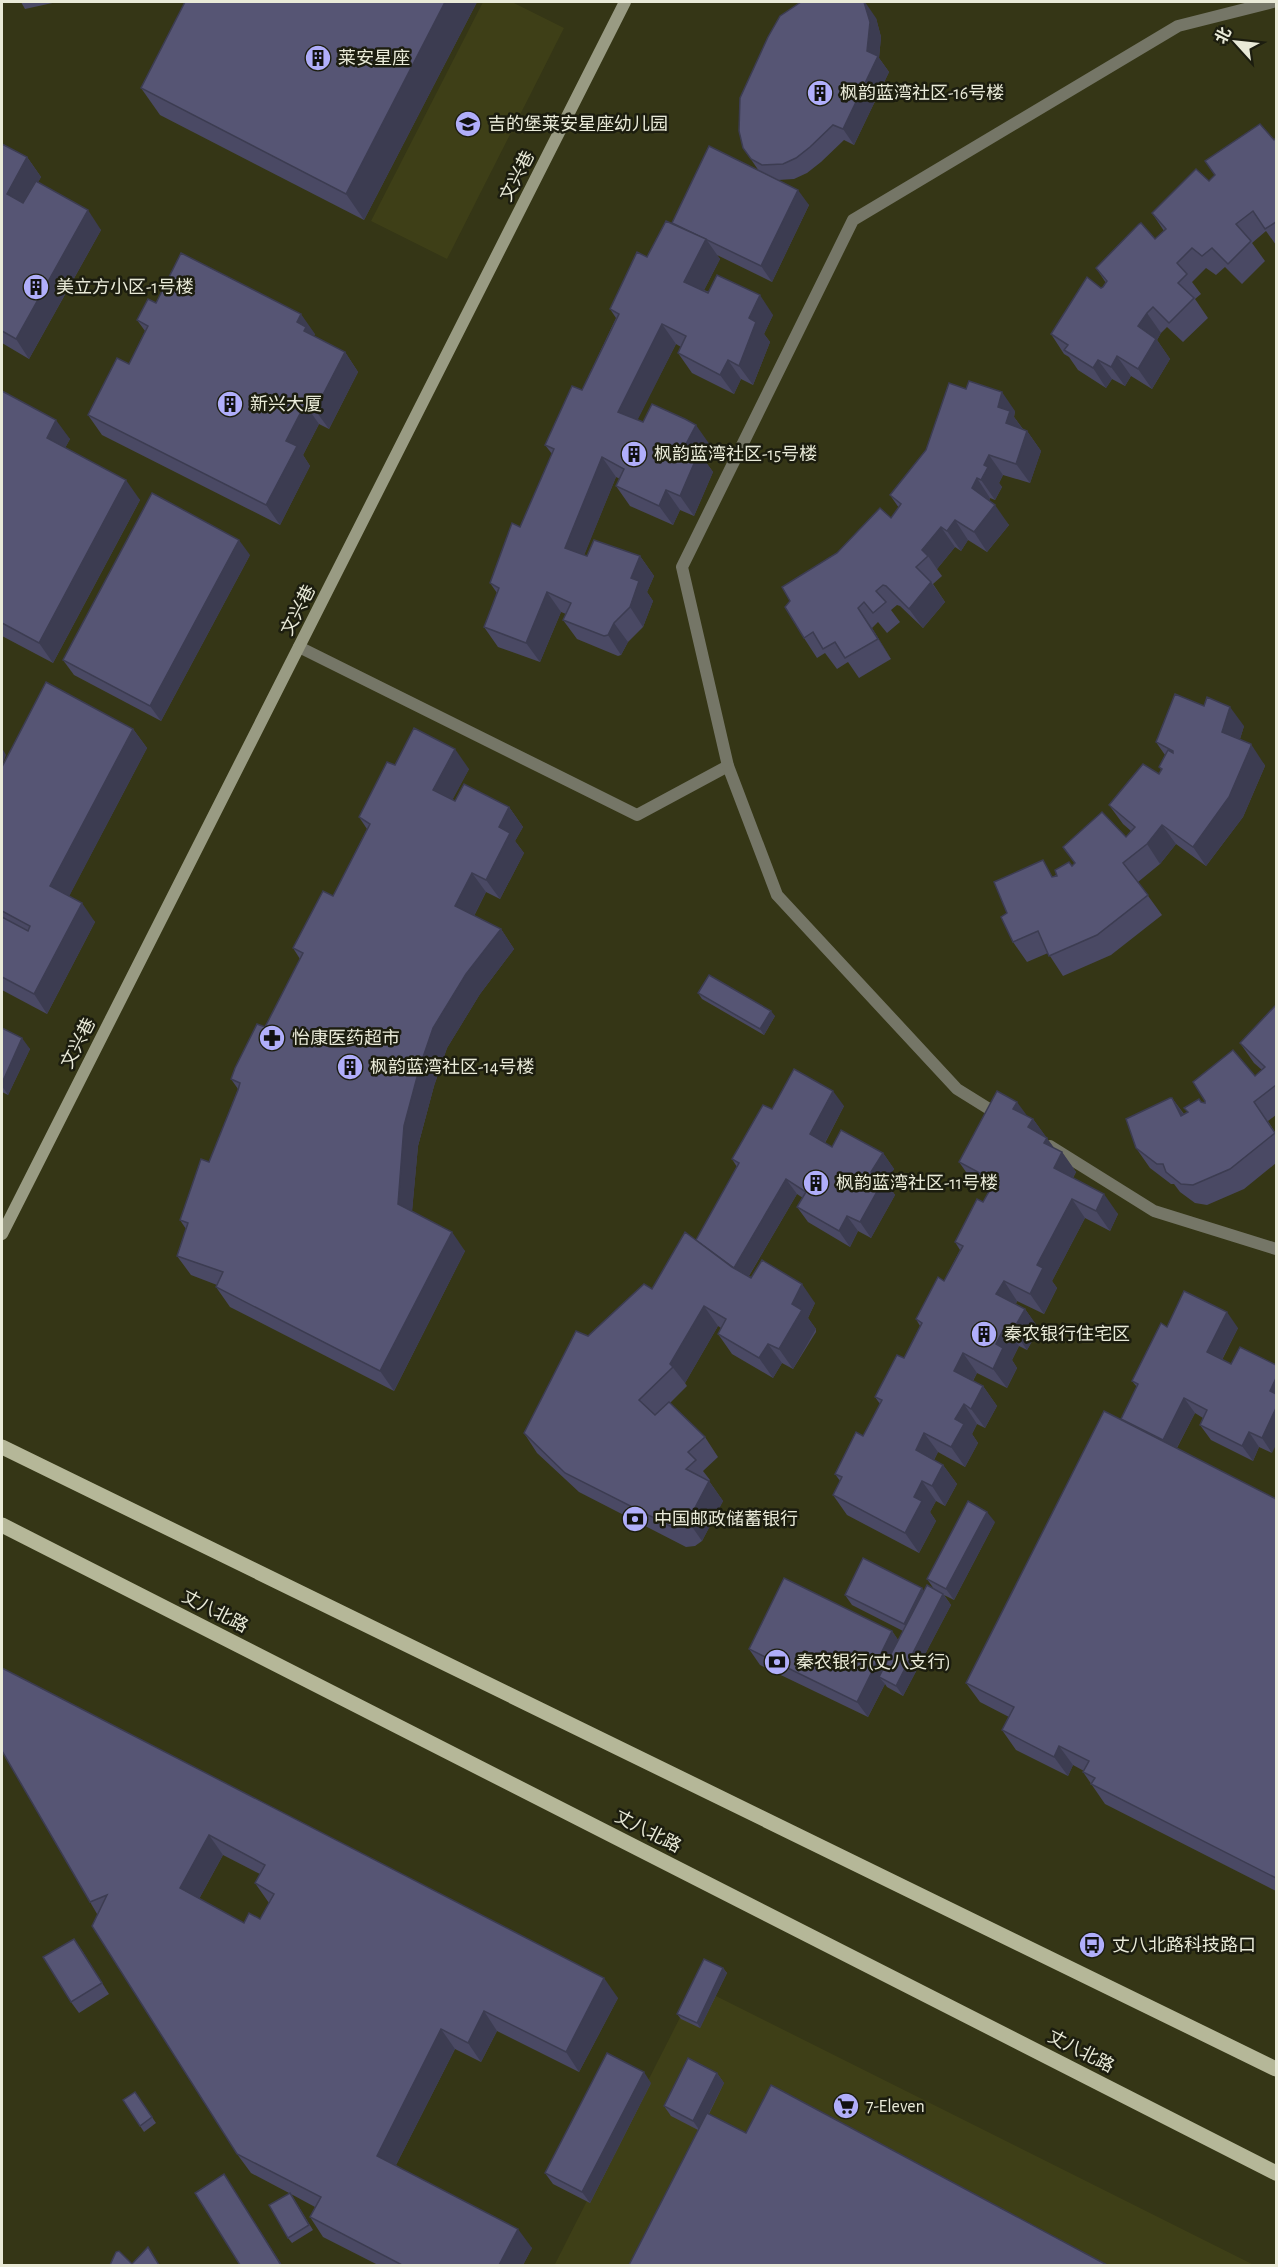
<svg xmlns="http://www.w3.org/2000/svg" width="1278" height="2267" font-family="'Alegreya Sans','Noto Sans SC',sans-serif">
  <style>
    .built { fill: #3e3f17 }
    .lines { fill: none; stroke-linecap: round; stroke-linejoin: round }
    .street { stroke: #757667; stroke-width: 12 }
    .secondary { stroke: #999b83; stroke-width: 12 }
    .primary { stroke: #b5b798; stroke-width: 15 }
    .wall { fill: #4a4964; fill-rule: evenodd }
    .shaded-wall { fill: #3c3c51 }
    .building { fill: #565574; stroke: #3c3c51; stroke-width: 1.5; fill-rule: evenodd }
    .labels { text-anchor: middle; stroke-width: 5; stroke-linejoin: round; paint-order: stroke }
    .poi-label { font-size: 18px; fill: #e9ead8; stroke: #1c1d0f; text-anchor: start }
    .street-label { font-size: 18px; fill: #e9ead8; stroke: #1c1d0f }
  </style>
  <rect width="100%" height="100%" fill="#353616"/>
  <g class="built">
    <polygon points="483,2 512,2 564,28 447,259 371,221"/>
    <polygon points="696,1986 1254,2265 554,2266"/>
  </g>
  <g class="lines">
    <g class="street">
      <polyline points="299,647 637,815 728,766"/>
      <polyline points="1002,1117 957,1089 777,895 728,766 682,567 853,220 1178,26 1273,2"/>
      <polyline points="1050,1146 1154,1211 1276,1249"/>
    </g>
    <polyline class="secondary" points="2,1234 625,2"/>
    <g class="primary">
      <polyline points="2,1447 1276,2069"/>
      <polyline points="2,1525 1276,2173"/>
    </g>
  </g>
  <g class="wall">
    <polygon points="21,2 57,2 25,9"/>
    <polygon points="185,2 477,2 364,220 160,115 141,88"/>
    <polygon points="876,18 881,37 879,58 889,72 854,145 844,140 821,162 807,173 794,179 778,180 809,205 772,282 717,255 720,259 704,290 773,315 764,334 770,342 753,385 741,379 734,394 692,373 678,353 681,347 676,344 637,420 710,445 703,458 713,472 694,516 680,510 673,525 630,506 616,486 620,479 616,477 584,555 587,556 640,556 654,576 647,592 653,601 643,627 628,642 621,655 618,656 577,639 563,620 566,614 561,612 540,662 498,647 484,627 497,593 490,583 520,527 552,454 545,445 582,390 616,318 610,309 672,224 759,171 743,148"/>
    <polygon points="1276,138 1276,245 1266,231 1252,243 1265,261 1242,284 1225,267 1216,275 1206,268 1192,282 1201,294 1195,299 1208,318 1183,342 1167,327 1161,333 1157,340 1170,359 1152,389 1131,376 1125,386 1112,379 1106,388 1078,370 1069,357 1064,354 1051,334 1103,287 1106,283 1096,268 1155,239 1164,231 1152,213 1209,181"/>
    <polygon points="2,144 27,157 41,177 38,182 101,230 29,359 2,343"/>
    <polygon points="156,303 315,334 314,336 345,352 358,372 329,429 319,424 303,455 310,466 280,525 102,435 88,415 129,364 145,331 137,320"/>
    <polygon points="2,391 70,439 65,448 140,500 53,663 2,636"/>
    <polygon points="1015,411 1014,417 1023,429 1027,431 1041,451 1030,483 1003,475 999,483 1002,487 995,500 990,498 989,501 1009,525 987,552 968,540 961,551 955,547 937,569 942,576 933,584 945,602 923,628 900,606 897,605 891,610 900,622 887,633 878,622 872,628 891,659 859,678 848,662 837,669 825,653 817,658 804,638 837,553 891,518 899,508 890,495"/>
    <polygon points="250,555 161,721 74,675 63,660"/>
    <polygon points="1244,726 1240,739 1264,764 1265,766 1243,817 1206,866 1176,844 1160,864 1138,882 1162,915 1111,955 1063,976 1048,953 1027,962 1013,942 1007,913 1054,876 1072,866 1126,837 1131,831 1123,824 1109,805 1159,774 1161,770 1159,767 1165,755 1156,742"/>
    <polygon points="133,729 147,748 69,896 95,922 47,1014 2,990 2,767"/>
    <polygon points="395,765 469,769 452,800 455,801 509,807 523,827 515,841 524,853 500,899 486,892 474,916 501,929 514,949 480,994 447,1048 434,1086 418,1146 412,1211 465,1251 394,1391 230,1307 216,1287 217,1285 191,1275 177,1256 186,1229 180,1220 209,1162 238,1089 231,1079 265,1027 300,959 293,948 333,896 367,829 359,817"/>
    <polygon points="698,993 775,1016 764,1035 702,999"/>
    <polygon points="1276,1006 1276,1115 1268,1121 1276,1134 1276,1163 1244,1189 1207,1205 1195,1203 1180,1192 1174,1184 1171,1184 1150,1168 1136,1148 1172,1098 1184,1114 1202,1102 1205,1103 1255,1076 1262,1070 1254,1063 1240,1043"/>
    <polygon points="2,1028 30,1049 8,1095 2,1092"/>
    <polygon points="844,1106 825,1143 832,1147 883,1153 894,1169 886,1182 895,1195 871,1238 858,1231 850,1247 808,1222 797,1207 803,1198 797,1194 749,1276 815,1303 808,1318 816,1329 816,1332 793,1369 782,1363 773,1378 732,1354 718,1334 721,1328 718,1326 685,1383 687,1386 670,1403 705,1437 718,1457 703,1471 710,1480 709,1481 723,1501 702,1541 695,1546 686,1547 579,1492 537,1453 524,1433 588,1336 652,1289 696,1240 737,1167 732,1159 772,1109"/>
    <polygon points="1027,1116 1033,1119 1054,1148 1062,1152 1076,1172 1073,1178 1118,1214 1110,1231 1085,1218 1052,1281 1057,1288 1044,1314 1017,1301 1016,1304 1025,1309 1039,1329 1027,1350 1019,1346 1012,1360 1017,1368 1007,1388 977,1373 973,1381 983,1386 997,1406 985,1428 977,1424 972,1434 978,1443 965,1467 938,1452 934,1460 943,1465 957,1484 945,1506 936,1501 930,1512 936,1521 919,1553 847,1515 833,1495 840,1481 835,1474 863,1436 880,1404 875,1397 904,1358 920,1326 916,1319 944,1281 960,1250 955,1242 983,1202 989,1191 973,1182 959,1162"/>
    <polygon points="1167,1327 1238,1328 1222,1360 1272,1453 1259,1447 1253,1461 1211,1440 1200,1425 1203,1418 1195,1413 1177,1448 1276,1499 1276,1891 1105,1804 1083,1772 1084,1771 1073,1765 1068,1776 1016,1750 1002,1730 1009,1717 980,1702 966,1683 1122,1420 1137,1387 1132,1381"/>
    <polygon points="995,1522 954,1600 944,1595 951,1605 903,1696 887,1687 885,1684 868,1717 760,1665 749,1649 892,1631 898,1640 903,1631 852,1605 845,1595 924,1591 934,1589 927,1579"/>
    <path d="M 2,1751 L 618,1998 L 579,2072 L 497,2031 L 481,2062 L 455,2049 L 396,2165 L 532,2248 L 523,2265 L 378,2265 L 323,2237 L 310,2217 L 315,2207 L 291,2194 L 313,2230 L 292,2243 L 288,2238 L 289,2193 L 251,2173 L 237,2154 ZM 223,1855 L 260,1874 L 255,1883 L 269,1903 L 260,1919 L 244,1923 L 199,1899 Z"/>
    <polygon points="81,1949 109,1994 79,2013 71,2002"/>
    <polygon points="723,1968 727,1973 700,2028 681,2019 677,2014"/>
    <polygon points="717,2073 724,2083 709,2114 746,2133 1107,2265 698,2130 671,2116 664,2106"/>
    <polygon points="651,2083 590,2203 553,2184 545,2173"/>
    <polygon points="135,2092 156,2123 144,2132 123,2100"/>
  </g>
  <g class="shaded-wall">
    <polygon points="445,2 477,2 364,220 346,194"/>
    <polygon points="865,2 876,18 881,37 879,58 889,72 854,145 843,129 867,51"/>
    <polygon points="27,157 41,177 21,214 7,194"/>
    <polygon points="798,190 809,205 772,282 761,266"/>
    <polygon points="88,210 101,230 29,359 16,339"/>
    <polygon points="706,239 720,259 698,302 684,282"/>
    <polygon points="760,295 773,315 764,334 770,342 753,385 739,366 749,318"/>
    <polygon points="1147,313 1161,333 1157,340 1170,359 1152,389 1138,369 1138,326"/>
    <polygon points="301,314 315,334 313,337 318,351 297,322"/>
    <polygon points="662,324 676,344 632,431 618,412"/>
    <polygon points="345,352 358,372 329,429 315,410"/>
    <polygon points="1117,356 1131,376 1125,386 1111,367"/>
    <polygon points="728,360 741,379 734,394 720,375"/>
    <polygon points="1098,360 1112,379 1106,388 1093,368"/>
    <polygon points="1002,392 1015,411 1014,417 1024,431 1006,423 998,407"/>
    <polygon points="305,404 319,424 303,455 310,466 280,525 266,505 286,441"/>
    <polygon points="56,420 70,439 60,457 47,438"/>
    <polygon points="696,425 710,445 703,458 713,472 694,516 680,496 685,446"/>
    <polygon points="1027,431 1041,451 1030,483 1016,464"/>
    <polygon points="989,455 1003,475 999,483 1002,487 995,500 981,480 984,465"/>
    <polygon points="602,457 616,477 579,568 565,548"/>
    <polygon points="977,478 990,498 986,508 972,488"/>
    <polygon points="126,480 140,500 53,663 39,643"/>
    <polygon points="666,490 680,510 673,525 659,506"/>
    <polygon points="995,505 1009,525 987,552 974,532"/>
    <polygon points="955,520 968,540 961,551 947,531"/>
    <polygon points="941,527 955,547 937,569 928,556 922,550"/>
    <polygon points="239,540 250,555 161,721 150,706"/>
    <polygon points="640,556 654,576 647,592 653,601 643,627 630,607 631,578"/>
    <polygon points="931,582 945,602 923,628 909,609"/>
    <polygon points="547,592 561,612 540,662 526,643"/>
    <polygon points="858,608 872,628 891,659 878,639"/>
    <polygon points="614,623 628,642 621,655 608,635"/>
    <polygon points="1230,707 1244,726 1236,752 1222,732"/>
    <polygon points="133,729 147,748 64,906 50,886"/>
    <polygon points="1251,744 1264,764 1265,766 1243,817 1206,866 1193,847"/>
    <polygon points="2,748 6,755 2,766"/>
    <polygon points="455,749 469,769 447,810 433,790"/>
    <polygon points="509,807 523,827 515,841 524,853 500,899 486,880 499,827"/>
    <polygon points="1162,825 1176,844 1160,864 1147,844"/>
    <polygon points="472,873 486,892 469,926 455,906"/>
    <polygon points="82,903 95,922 47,1014 34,994"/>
    <polygon points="501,929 514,949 480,994 447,1048 434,1086 418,1146 411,1223 398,1204 404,1126 420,1066 433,1028 466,974"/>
    <polygon points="771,1011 775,1016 764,1035 760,1029"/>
    <polygon points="22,1038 30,1049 8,1095 2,1086 2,1083"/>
    <polygon points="833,1091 844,1106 821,1150 810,1134"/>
    <polygon points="1172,1098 1186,1118 1181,1116"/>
    <polygon points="1017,1102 1031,1121 1013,1109"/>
    <polygon points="1033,1119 1060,1156 1062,1152 1076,1172 1068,1187 1028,1127"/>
    <polygon points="883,1153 894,1169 886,1182 895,1195 871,1238 860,1222 871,1172"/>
    <polygon points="786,1179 797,1194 744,1284 734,1268"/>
    <polygon points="1104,1194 1118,1214 1110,1231 1096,1211"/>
    <polygon points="1072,1199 1085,1218 1052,1281 1057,1288 1044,1314 1030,1294 1037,1265"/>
    <polygon points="847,1216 858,1231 850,1247 839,1231"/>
    <polygon points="452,1232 465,1251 394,1391 380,1371"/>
    <polygon points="1004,1281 1017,1301 1010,1314 996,1294"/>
    <polygon points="802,1284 815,1303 808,1318 816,1329 793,1369 779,1349 792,1304"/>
    <polygon points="704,1306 718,1326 685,1383 670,1364"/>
    <polygon points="1025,1309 1039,1329 1027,1350 1013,1330"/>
    <polygon points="1227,1312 1238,1328 1218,1367 1207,1352"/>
    <polygon points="1005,1326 1019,1346 1012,1360 1017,1368 1007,1388 993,1369 996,1344"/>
    <polygon points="768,1344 782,1363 773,1378 759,1358"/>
    <polygon points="963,1353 977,1373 967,1391 954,1371"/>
    <polygon points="1276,1378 1276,1400 1270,1391"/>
    <polygon points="983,1386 997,1406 985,1428 971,1409"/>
    <polygon points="1184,1398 1195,1413 1173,1455 1163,1440"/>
    <polygon points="964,1404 977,1424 972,1434 978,1443 965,1467 951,1447 955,1419"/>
    <polygon points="1276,1408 1276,1445 1272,1453 1262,1438"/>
    <polygon points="1249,1432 1259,1447 1253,1461 1242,1446"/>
    <polygon points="924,1433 938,1452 929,1470 916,1450"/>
    <polygon points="943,1465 957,1484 945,1506 932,1486"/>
    <polygon points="709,1481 723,1501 702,1541 688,1521"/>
    <polygon points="922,1481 936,1501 930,1512 936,1521 919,1553 905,1533 914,1497"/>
    <polygon points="987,1512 995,1522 954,1600 946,1589"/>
    <polygon points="922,1588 930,1599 911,1635 904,1624"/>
    <polygon points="943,1594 951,1605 903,1696 896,1686"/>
    <polygon points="892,1631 903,1647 879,1677 885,1684 868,1717 857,1702"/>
    <polygon points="1059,1746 1073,1765 1068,1776 1054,1757"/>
    <polygon points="209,1835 223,1855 194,1908 180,1888"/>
    <polygon points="74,1939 81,1949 109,1994"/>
    <polygon points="723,1968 727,1973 700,2028 697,2023"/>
    <polygon points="604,1978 618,1998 579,2072 566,2052"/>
    <polygon points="484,2011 497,2031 481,2062 468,2043"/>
    <polygon points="441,2029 455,2049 391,2175 377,2156"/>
    <polygon points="644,2072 651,2083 590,2203 582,2192"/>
    <polygon points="717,2073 724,2083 700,2131 693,2121"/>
    <polygon points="224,2174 231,2185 282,2265 281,2265"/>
    <polygon points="518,2229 532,2248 523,2265 499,2265"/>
  </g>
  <g class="building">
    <polygon points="185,2 445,2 346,194 141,88"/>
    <polygon points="801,2 864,2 870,22 867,51 878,56 843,129 833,125 810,147 796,158 783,164 762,165 751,159 743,148 739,131 740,98 768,37 780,16"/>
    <polygon points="1260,124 1274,140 1276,138 1276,222 1265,229 1253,211 1236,224 1251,241 1228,264 1212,248 1202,256 1192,248 1177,263 1187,274 1178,283 1194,298 1169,323 1153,307 1147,313 1138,326 1156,339 1138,369 1117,356 1111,367 1098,360 1093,368 1064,350 1068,345 1051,334 1087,277 1101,288 1103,287 1107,281 1096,268 1139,224 1141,223 1155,239 1166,229 1152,213 1196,169 1209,181 1215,175 1205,161"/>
    <polygon points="2,144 27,157 7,194 23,203 36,181 88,210 16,339 2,331"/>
    <polygon points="709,146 798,190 761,266 672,223"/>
    <polygon points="666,221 706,239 684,282 708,293 717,275 760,295 749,318 756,322 739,366 728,360 720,375 678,353 686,336 662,324 618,412 643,422 652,404 685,419 696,425 685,446 699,452 680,496 666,490 659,506 616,486 624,469 602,457 565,548 587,556 594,540 640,556 631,578 639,581 630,607 614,623 608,635 604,636 563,620 571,603 547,592 526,643 484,627 499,588 490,583 512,523 520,527 554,449 545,445 572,386 582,390 619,314 610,309 637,252 647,257"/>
    <polygon points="181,253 301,314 297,322 306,327 304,331 345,352 315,410 305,404 286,441 297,446 266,505 88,415 117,358 129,364 148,326 137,320 148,299 156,303"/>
    <polygon points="969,381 1002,392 998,407 1010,411 1006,423 1027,431 1016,464 989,455 984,465 988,467 981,480 977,478 972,488 995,505 974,532 955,520 947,531 941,527 922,550 928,556 916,567 931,582 909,609 886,586 883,585 876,591 886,602 873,613 864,602 858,608 878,639 845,658 835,642 823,649 813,632 804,638 785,607 790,601 782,587 837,553 880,508 891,518 901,504 890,495 926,450 949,383 966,389"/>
    <polygon points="2,391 56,420 47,438 126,480 39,643 2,623"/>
    <polygon points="152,493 239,540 150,706 63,660"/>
    <polygon points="46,682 133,729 50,886 82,903 34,994 2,977 2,917 28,931 30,926 2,911 2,767"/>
    <polygon points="1175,694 1204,706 1207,697 1230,707 1222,732 1251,744 1251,746 1229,797 1193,847 1162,825 1147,844 1123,863 1148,895 1097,935 1049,956 1038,931 1013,942 1001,917 1007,913 994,882 1043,860 1052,877 1057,876 1055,870 1069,862 1072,866 1075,863 1063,847 1102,812 1126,837 1135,827 1109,805 1143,764 1159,774 1162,769 1159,767 1168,750 1173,753 1173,751 1156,742"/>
    <polygon points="414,728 455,749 433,790 455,801 464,784 509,807 499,827 510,833 486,880 472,873 455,906 501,929 466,974 433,1028 420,1066 404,1126 398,1204 452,1232 380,1371 216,1287 223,1272 177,1256 188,1223 180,1220 200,1162 201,1159 209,1162 238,1090 240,1083 231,1079 235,1068 257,1024 265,1027 303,953 293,948 323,891 333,896 370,824 359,817 387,762 395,765"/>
    <polygon points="709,975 771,1011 760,1029 698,993"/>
    <polygon points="1275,1006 1276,1006 1276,1085 1254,1102 1275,1133 1230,1169 1193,1185 1181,1184 1166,1172 1163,1164 1157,1164 1136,1148 1126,1119 1170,1098 1172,1098 1181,1116 1188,1112 1184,1108 1199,1099 1201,1102 1205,1103 1205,1101 1193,1082 1233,1050 1255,1076 1265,1067 1240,1043"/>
    <polygon points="2,1028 22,1038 2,1083"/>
    <polygon points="794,1069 833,1091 810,1134 832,1147 841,1130 883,1153 871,1172 884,1179 860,1222 847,1216 839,1231 797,1207 806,1192 786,1179 734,1268 696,1240 739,1163 732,1159 763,1105 772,1109"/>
    <polygon points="997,1091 1017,1102 1013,1109 1033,1119 1028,1127 1047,1138 1044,1143 1062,1152 1054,1168 1104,1194 1096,1211 1072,1199 1037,1265 1043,1268 1030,1294 1004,1281 996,1294 1025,1309 1013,1330 1005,1326 996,1344 1003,1348 993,1369 963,1353 954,1371 983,1386 971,1409 964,1404 955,1419 964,1424 951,1447 924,1433 916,1450 943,1465 932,1486 922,1481 914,1497 922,1501 905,1533 833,1495 842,1477 835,1474 856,1432 863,1436 882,1400 875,1397 897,1355 904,1358 922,1323 916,1319 938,1277 944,1281 963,1246 955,1242 977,1199 983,1202 995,1181 959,1162"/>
    <polygon points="685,1232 732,1267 751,1278 762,1260 802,1284 792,1304 802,1310 779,1349 768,1344 759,1358 718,1334 726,1319 704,1306 670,1364 673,1367 639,1400 655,1415 669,1402 705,1437 688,1452 696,1460 686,1469 709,1481 688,1521 681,1526 672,1527 565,1473 524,1433 576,1331 588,1336 644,1284 652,1289"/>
    <polygon points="1184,1291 1227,1312 1207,1352 1231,1364 1240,1347 1276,1365 1276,1378 1270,1391 1276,1394 1276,1408 1262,1438 1249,1432 1242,1446 1200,1425 1207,1410 1184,1398 1163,1440 1121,1419 1138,1384 1132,1381 1161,1323 1167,1327"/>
    <polygon points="1104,1411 1276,1499 1276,1878 1091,1784 1095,1778 1083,1772 1089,1761 1059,1746 1054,1757 1002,1730 1014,1707 966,1683"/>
    <polygon points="968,1501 987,1512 946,1589 927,1579"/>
    <polygon points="863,1558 922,1588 904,1624 845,1595"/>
    <polygon points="784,1578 892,1631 857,1702 749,1649"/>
    <polygon points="927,1585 943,1594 896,1686 879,1677"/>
    <path d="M 2,1668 L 604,1978 L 566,2052 L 484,2011 L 468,2043 L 441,2029 L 377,2156 L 518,2229 L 499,2265 L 402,2265 L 310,2217 L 321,2197 L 237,2154 L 92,1926 L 107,1895 L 90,1902 L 2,1751 ZM 209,1835 L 265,1865 L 255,1883 L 274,1894 L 260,1919 L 249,1913 L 244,1923 L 180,1888 Z"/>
    <polygon points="74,1939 102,1983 71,2002 43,1957"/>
    <polygon points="704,1959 723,1968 697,2023 677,2014"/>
    <polygon points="607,2053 644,2072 582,2192 545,2173"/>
    <polygon points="688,2058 717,2073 693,2121 664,2106"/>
    <polygon points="771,2085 1107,2265 629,2265 707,2113 746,2133"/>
    <polygon points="135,2092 152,2117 140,2126 123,2100"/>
    <polygon points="224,2174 281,2265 240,2265 195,2193"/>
    <polygon points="290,2193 309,2225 288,2238 269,2205"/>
    <polygon points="148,2247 159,2265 110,2265 116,2252 119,2251 132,2264"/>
  </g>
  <defs>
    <g id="building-disc" transform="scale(1.35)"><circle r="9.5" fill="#b0aefa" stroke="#1c1d0f"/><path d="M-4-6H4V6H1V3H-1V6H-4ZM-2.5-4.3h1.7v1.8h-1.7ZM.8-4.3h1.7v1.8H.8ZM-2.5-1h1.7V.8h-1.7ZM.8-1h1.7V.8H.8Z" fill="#111"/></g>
    <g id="school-disc" transform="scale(1.35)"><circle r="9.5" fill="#b0aefa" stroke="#1c1d0f"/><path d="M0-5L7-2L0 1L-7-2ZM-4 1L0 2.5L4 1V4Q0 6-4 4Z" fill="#111"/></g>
    <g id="pharmacy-disc" transform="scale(1.35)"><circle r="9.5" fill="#b0aefa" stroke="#1c1d0f"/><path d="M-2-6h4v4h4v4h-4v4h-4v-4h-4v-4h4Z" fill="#111"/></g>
    <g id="bank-disc" transform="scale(1.35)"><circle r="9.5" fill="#b0aefa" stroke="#1c1d0f"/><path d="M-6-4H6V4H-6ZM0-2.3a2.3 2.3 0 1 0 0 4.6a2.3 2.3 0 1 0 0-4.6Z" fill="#111"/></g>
    <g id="bus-disc" transform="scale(1.35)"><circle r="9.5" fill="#b0aefa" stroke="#1c1d0f"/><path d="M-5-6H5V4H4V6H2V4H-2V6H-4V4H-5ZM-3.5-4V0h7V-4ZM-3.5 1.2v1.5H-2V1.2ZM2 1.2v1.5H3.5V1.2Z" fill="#111"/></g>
    <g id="supermarket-disc" transform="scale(1.35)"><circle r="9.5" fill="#b0aefa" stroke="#1c1d0f"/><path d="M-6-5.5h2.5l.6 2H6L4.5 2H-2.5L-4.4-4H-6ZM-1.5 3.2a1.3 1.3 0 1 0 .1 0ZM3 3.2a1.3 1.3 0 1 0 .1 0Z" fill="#111"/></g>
  </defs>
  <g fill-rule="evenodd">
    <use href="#building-disc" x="318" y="58"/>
    <use href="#building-disc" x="820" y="93"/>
    <use href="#school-disc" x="468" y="124"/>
    <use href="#building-disc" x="36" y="287"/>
    <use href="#building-disc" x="230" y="404"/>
    <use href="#building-disc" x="634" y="454"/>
    <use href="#pharmacy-disc" x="272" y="1038"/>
    <use href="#building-disc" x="350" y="1067"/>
    <use href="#building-disc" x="816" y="1183"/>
    <use href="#building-disc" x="984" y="1334"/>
    <use href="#bank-disc" x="635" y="1519"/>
    <use href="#bank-disc" x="777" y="1662"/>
    <use href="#bus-disc" x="1092" y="1945"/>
    <use href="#supermarket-disc" x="846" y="2106"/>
  </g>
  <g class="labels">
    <g class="poi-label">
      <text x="338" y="64">莱安星座</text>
      <text x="840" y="99">枫韵蓝湾社区-16号楼</text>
      <text x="488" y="130">吉的堡莱安星座幼儿园</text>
      <text x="56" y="293">美立方小区-1号楼</text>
      <text x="250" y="410">新兴大厦</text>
      <text x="654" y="460">枫韵蓝湾社区-15号楼</text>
      <text x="292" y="1044">怡康医药超市</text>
      <text x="370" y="1073">枫韵蓝湾社区-14号楼</text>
      <text x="836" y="1189">枫韵蓝湾社区-11号楼</text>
      <text x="1004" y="1340">秦农银行住宅区</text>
      <text x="654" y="1525">中国邮政储蓄银行</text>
      <text x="796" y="1668">秦农银行(丈八支行)</text>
      <text x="1112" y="1951">丈八北路科技路口</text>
      <text x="866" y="2112">7-Eleven</text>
    </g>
    <g class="street-label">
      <text transform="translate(517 176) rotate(-63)" y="6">文兴巷</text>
      <text transform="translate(298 610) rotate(-63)" y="6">文兴巷</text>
      <text transform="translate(78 1043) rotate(-63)" y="6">文兴巷</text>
      <text transform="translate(215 1611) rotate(27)" y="6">丈八北路</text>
      <text transform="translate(648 1831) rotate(27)" y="6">丈八北路</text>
      <text transform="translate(1081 2051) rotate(27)" y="6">丈八北路</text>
    </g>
  </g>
  <rect width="1278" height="2267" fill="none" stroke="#e9ead8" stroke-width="6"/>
  <g transform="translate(1236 42) rotate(297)" stroke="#1c1d0f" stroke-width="4.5" paint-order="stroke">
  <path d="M0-4.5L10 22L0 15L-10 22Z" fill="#e9ead8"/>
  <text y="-9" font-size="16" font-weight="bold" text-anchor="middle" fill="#e9ead8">北</text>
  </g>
</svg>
